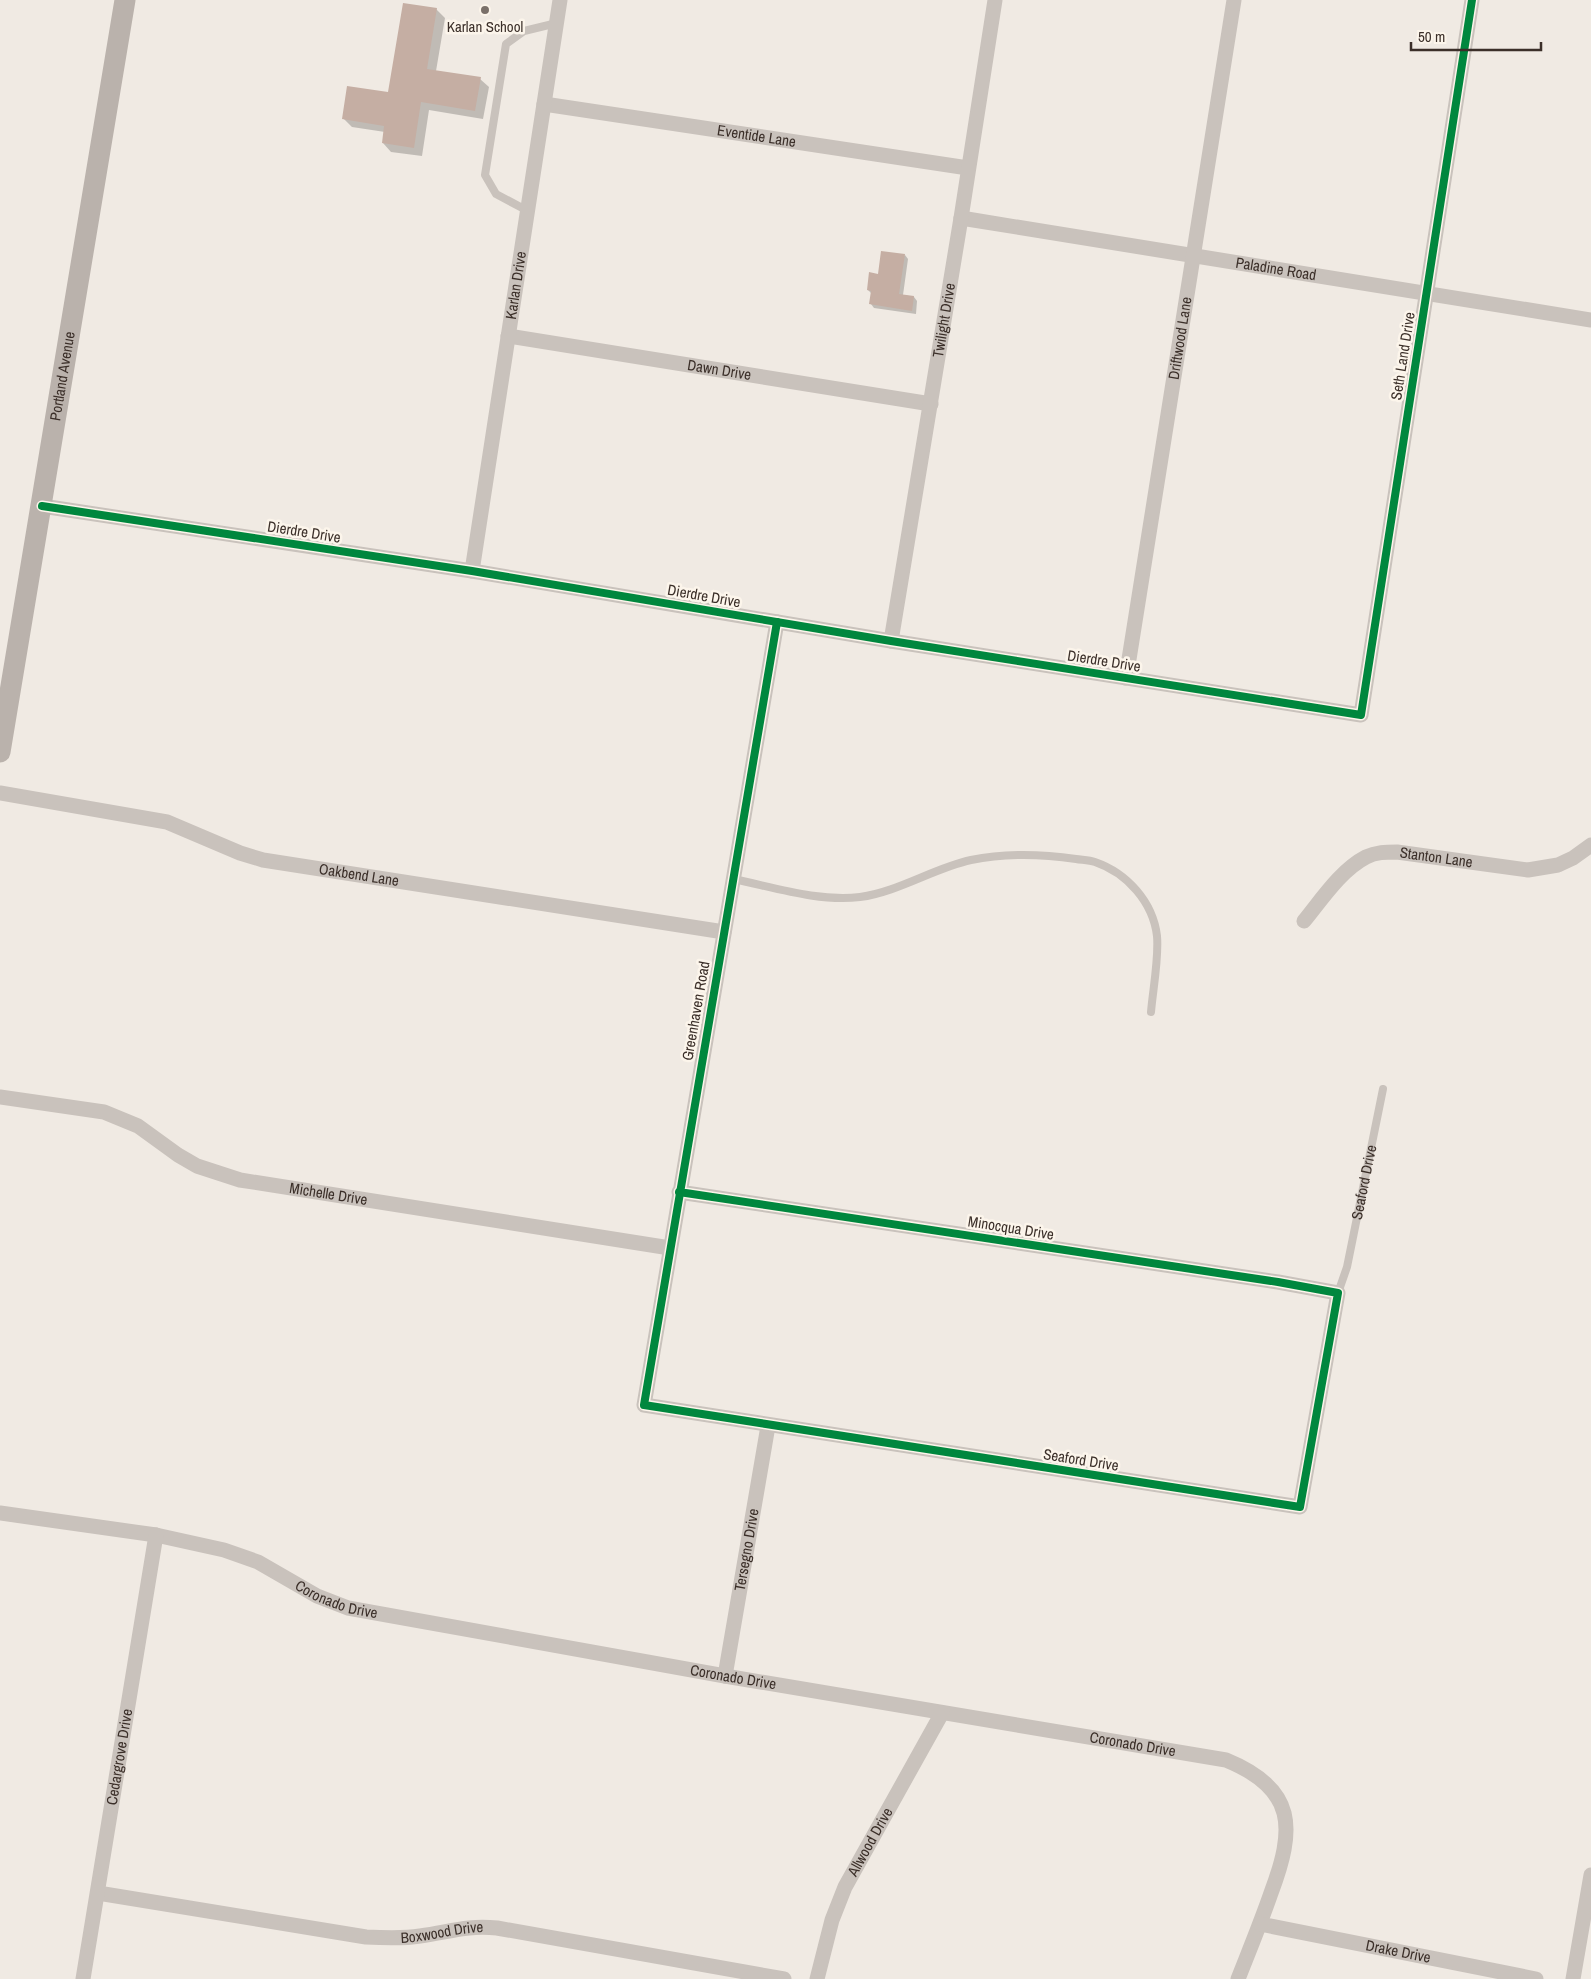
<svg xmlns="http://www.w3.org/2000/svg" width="1591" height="1979" font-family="'Archivo Narrow',sans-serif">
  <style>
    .shadow { fill: #0003 }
    .building { fill: #c5aea3 }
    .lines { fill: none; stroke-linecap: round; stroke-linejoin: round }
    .lane { stroke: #c9c2bc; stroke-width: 8 }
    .street { stroke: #c9c2bc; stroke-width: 15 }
    .secondary { stroke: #bab2ac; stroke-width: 21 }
    .cycleway-casing { stroke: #fcf5eb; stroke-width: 11 }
    .cycleway { stroke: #00873e; stroke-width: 8 }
    .poi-dot { fill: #7a706a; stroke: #fcf5eb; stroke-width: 2 }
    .labels { text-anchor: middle; stroke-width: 5; stroke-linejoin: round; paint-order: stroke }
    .poi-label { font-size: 15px; fill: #3b2f29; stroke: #fcf5eb }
    .street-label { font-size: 15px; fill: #3b2f29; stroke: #fcf5eb }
  </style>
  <rect width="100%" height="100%" fill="#f0eae3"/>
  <g class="shadow">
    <polygon points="436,9 445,18 436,71 480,79 489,87 483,119 429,110 422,156 391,152 383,143 385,132 352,127 343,118 389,94"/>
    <polygon points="905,255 908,259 903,295 914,297 917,301 916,314 874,308 871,304 872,294 868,290 879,275"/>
  </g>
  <g class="building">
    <polygon points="403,3 437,8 427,69 481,77 475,111 421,102 414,148 382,143 384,126 342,119 347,86 388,92"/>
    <polygon points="881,251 905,254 899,294 914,296 912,311 869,304 871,291 867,290 869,272 878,274"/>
  </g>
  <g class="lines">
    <g class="lane">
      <polyline points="528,211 496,194 485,175 506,44 524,31 557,23"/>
      <path d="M 733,879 C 773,887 818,902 860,897 C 898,892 934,868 971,860 C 1005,853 1042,854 1076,859 C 1082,860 1089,860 1095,862 C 1127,873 1153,902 1157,936 C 1159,958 1153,989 1151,1012"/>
      <path id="s1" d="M 1338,1293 L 1347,1267 L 1383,1089"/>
    </g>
    <g class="street">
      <path id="s2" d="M 544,104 L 968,168"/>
      <path id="s3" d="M 961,218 L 1591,320"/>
      <path id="s4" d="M 508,336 L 931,404"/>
      <polyline points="42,506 472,571 891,641 1361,715 1472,0"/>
      <path id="s5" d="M 472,571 L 560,0"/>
      <path id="s6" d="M 891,641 L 961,218 L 995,0"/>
      <path id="s7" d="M 1126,678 L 1234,0"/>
      <path id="s8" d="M 0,793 L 167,822 L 240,853 L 263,860 L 724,932"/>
      <path id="s9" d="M 1304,921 C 1322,899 1341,870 1366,857 C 1376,852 1386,852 1397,852 L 1528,870 L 1558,865 L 1573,858 L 1591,845"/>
      <path id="s10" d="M 0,1097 L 104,1112 L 138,1126 L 178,1155 L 197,1166 L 240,1180 L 670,1248"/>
      <path d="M 679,1192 L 1278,1282 L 1338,1293 L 1300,1507 L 644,1405 C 688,1144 732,883 777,622"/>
      <path id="s11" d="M 0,1513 L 156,1535 L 224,1550 L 258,1562 L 317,1596 L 348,1608 L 725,1676 L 1226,1760 C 1297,1789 1295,1829 1271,1893 C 1261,1922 1249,1951 1238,1979"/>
      <path id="s12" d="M 725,1676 L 768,1426"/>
      <path id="s13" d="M 98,1893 L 366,1937 C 384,1938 402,1939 420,1936 C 450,1932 466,1925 497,1928 L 784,1979"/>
      <path id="s14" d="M 1260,1924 L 1536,1979"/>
      <path id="s15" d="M 83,1979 L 156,1535"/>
      <path id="s16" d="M 817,1979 L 832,1920 L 845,1887 L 942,1713"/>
      <polyline points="1573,1979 1591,1875"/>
    </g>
    <path class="secondary" id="s17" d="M 0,752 L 125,0"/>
    <g class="cycleway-casing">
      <g id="cycleway">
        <polyline points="42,506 472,571 891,641 1361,715 1472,0"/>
        <path d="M 679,1192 L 1278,1282 L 1338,1293 L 1300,1507 L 644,1405 C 688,1144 732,883 777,622"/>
      </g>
    </g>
    <use href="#cycleway" class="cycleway"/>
  </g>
  <circle class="poi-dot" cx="485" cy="10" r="5"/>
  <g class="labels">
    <g class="poi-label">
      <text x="485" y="32">Karlan School</text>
    </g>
    <g class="street-label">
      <text dy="5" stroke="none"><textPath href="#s2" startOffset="215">Eventide Lane</textPath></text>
      <text dy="5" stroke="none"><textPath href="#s3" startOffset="319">Paladine Road</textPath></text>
      <text dy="5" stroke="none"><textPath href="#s5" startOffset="289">Karlan Drive</textPath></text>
      <text dy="5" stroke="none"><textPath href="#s6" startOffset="325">Twilight Drive</textPath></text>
      <text dy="5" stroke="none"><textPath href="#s7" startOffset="344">Driftwood Lane</textPath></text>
      <text transform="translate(1403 356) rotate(-81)" y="5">Seth Land Drive</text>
      <text dy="5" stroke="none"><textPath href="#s4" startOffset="214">Dawn Drive</textPath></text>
      <text dy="5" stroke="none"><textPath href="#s17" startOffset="381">Portland Avenue</textPath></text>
      <text transform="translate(304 532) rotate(9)" y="5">Dierdre Drive</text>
      <text transform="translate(704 596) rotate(10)" y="5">Dierdre Drive</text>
      <text transform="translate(1104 661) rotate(9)" y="5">Dierdre Drive</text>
      <text dy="5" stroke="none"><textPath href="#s9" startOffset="161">Stanton Lane</textPath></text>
      <text dy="5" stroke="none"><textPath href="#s8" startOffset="370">Oakbend Lane</textPath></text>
      <text transform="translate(696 1011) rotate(-80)" y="5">Greenhaven Road</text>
      <text dy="5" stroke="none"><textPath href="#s1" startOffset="114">Seaford Drive</textPath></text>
      <text dy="5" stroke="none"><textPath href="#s10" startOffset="348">Michelle Drive</textPath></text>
      <text transform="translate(1011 1228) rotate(9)" y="5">Minocqua Drive</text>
      <text transform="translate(1081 1460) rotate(9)" y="5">Seaford Drive</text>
      <text dy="5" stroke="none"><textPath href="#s12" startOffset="128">Tersegno Drive</textPath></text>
      <text dy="5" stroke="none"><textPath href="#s11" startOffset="351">Coronado Drive</textPath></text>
      <text dy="5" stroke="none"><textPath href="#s11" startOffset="756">Coronado Drive</textPath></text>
      <text dy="5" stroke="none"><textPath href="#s11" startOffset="1161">Coronado Drive</textPath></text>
      <text dy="5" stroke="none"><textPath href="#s15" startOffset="225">Cedargrove Drive</textPath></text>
      <text dy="5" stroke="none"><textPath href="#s16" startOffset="148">Allwood Drive</textPath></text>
      <text dy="5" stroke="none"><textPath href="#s13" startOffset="348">Boxwood Drive</textPath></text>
      <text dy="5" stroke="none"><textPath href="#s14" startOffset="141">Drake Drive</textPath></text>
    </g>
  </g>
  <path d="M1411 42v8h130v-8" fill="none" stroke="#3b2f29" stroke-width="2.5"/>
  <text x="1418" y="42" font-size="15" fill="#3b2f29" stroke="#fcf5eb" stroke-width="4" paint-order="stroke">50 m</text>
</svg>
